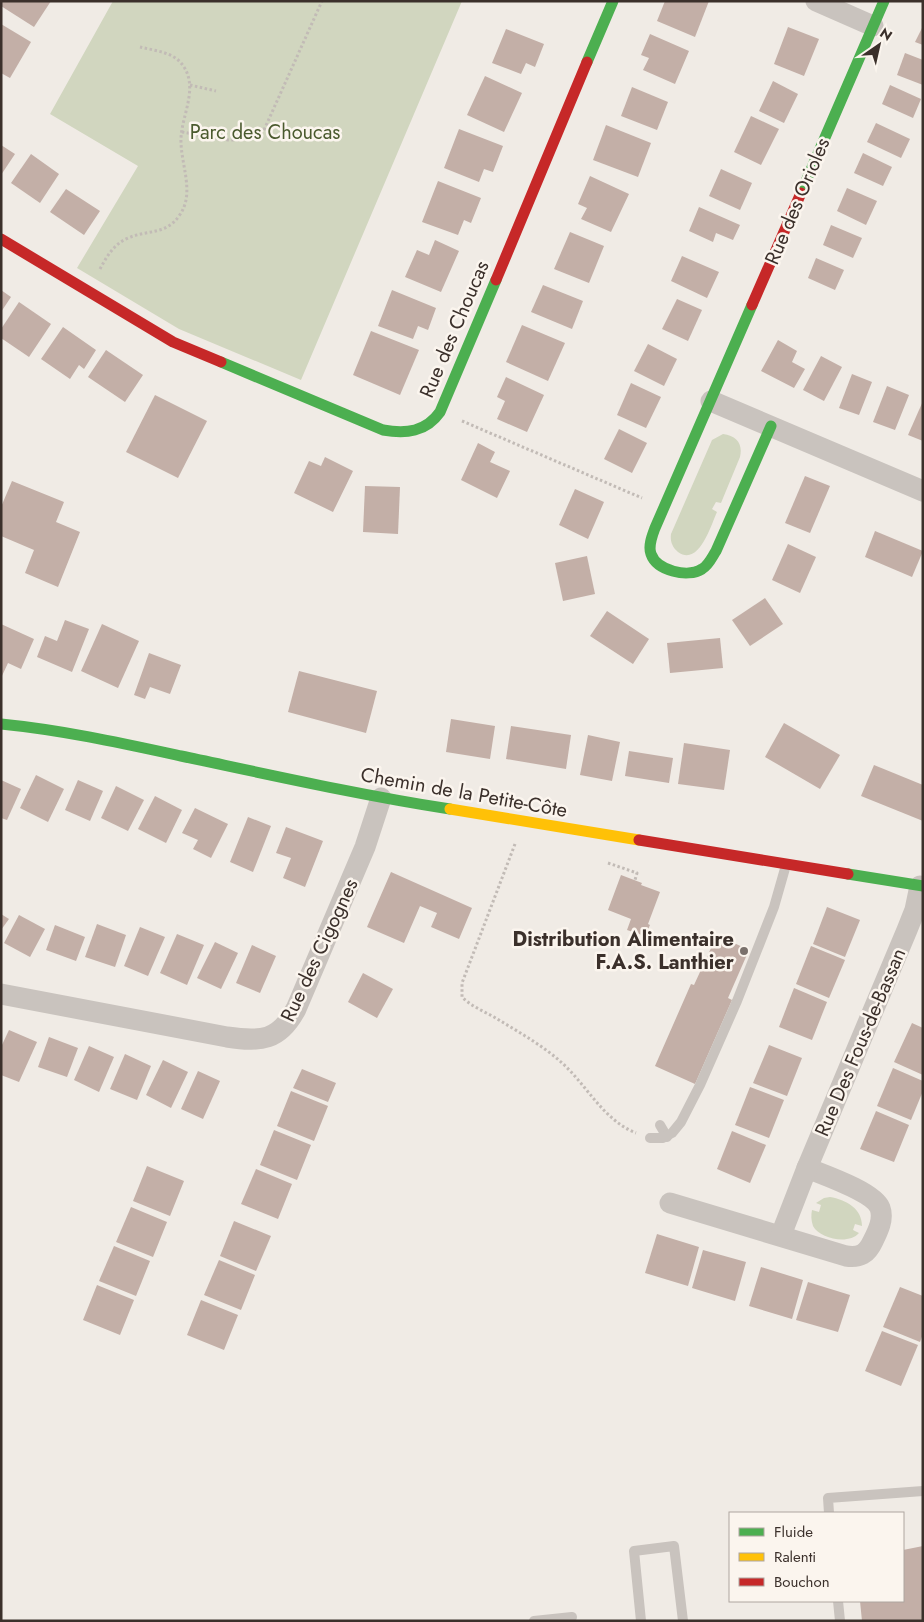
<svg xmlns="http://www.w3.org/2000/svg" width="924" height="1622" font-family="Jost,sans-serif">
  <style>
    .green { fill: #d1d6bf }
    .building { fill: #c3afa7 }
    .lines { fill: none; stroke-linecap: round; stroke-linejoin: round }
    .path { stroke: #c2bbb6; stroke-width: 3; stroke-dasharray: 2.5 2.5; stroke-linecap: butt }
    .lane { stroke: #c9c3be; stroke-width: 10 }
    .street { stroke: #c9c3be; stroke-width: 21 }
    .fast { stroke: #4caf50; stroke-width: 11 }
    .slow { stroke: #ffc107; stroke-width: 11 }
    .jam { stroke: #c62828; stroke-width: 11 }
    .poi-dot { fill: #7a716c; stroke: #fbf5ee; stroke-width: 2 }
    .labels { text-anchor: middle; stroke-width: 5; stroke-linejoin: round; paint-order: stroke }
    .park-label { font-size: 20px; fill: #4a5a2e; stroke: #fbf5ee }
    .street-label { font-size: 20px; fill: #3b302b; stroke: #fbf5ee }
    .poi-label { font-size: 20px; font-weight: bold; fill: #3b302b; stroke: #fbf5ee; text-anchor: end }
  </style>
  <rect width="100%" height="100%" fill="#f0ebe5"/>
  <g class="green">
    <polygon points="113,1 462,1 301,380 179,329 77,268 138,166 50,114"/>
    <path d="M 723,434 C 737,436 743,444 740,457 L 721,503 L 716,502 L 712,509 L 717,512 C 711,525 699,567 678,552 C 672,547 670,541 671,534 L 712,440 Z"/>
    <path d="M 830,1197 C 846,1200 862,1208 862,1226 L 855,1224 L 853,1230 L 859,1233 C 849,1245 820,1239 813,1226 C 811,1220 811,1215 812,1210 L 819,1212 L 821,1205 L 816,1203 L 824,1198 Z"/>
  </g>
  <g class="building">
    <polygon points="1,1 51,1 34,27 1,6"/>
    <polygon points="665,1 709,1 695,37 657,21"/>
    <polygon points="1,24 31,42 10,78 1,73"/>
    <polygon points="923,26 923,45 915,42"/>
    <polygon points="788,27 819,39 804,76 774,64"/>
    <polygon points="506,29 544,44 535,67 526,63 521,74 492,63"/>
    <polygon points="650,34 689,51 675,84 643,70 649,58 641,55"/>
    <polygon points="905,53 923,60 923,85 897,75"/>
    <polygon points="485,76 522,93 504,132 467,115"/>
    <polygon points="773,81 798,94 784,123 759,111"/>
    <polygon points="890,85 921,99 913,118 882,104"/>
    <polygon points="632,87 668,102 657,130 621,116"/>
    <polygon points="751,116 779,129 761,165 734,152"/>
    <polygon points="876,123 910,139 901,158 867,142"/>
    <polygon points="606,125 651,143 638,177 593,160"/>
    <polygon points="459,129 503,146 493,172 484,169 479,182 444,168"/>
    <polygon points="1,145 15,154 1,175"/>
    <polygon points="863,153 892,167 883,186 854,173"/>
    <polygon points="31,154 59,174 40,203 11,183"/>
    <polygon points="721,169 752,183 740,210 709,196"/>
    <polygon points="590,176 629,194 611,232 581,219 587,208 578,204"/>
    <polygon points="438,181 481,198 471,223 464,220 458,235 422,222"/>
    <polygon points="847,188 877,201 866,225 837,211"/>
    <polygon points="66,189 100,211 84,235 50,212"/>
    <polygon points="699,207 740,225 733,240 716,233 713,242 689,231"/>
    <polygon points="831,225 862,238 853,258 823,245"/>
    <polygon points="570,232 604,246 589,283 554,269"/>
    <polygon points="435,240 459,251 441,292 405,277 417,250 429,255"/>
    <polygon points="682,256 719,272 707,298 671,281"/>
    <polygon points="816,258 844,270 835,290 808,278"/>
    <polygon points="543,285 583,301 572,329 531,312"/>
    <polygon points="1,290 11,297 1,312"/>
    <polygon points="392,290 436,308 428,330 418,326 413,339 378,326"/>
    <polygon points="677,299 702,310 688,341 662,329"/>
    <polygon points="19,302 51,324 29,357 1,338 1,329"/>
    <polygon points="522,325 565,343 548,381 506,362"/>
    <polygon points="63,327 96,350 84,369 79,365 70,379 41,359"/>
    <polygon points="371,331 419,350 400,395 353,375"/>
    <polygon points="778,340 797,351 792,362 805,369 794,388 761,371"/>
    <polygon points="648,344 677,359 664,386 634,371"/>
    <polygon points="106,350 143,375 125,402 88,377"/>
    <polygon points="821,356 842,367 824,401 803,390"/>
    <polygon points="852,374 872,382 859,415 839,408"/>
    <polygon points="506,377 544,395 527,432 497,419 505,401 497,397"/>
    <polygon points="631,383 661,397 646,428 617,415"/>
    <polygon points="887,386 909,395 895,430 873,422"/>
    <polygon points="155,395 207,421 178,478 126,452"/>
    <polygon points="923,401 923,441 908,435"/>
    <polygon points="619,429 647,443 632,473 604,459"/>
    <polygon points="478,443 495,452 490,462 510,471 497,498 461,480"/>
    <polygon points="325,457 353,471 333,512 294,493 309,461 321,466"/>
    <polygon points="805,476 830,486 810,533 785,523"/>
    <polygon points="12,481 64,502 56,522 80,532 58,587 25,573 34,550 1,536 1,507"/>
    <polygon points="365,486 400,487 398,534 363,532"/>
    <polygon points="575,489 604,502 588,539 559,525"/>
    <polygon points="875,531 923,551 912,577 865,557"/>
    <polygon points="788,544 816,557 800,593 772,580"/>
    <polygon points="587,556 595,594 563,601 555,563"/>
    <polygon points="765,598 783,624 750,646 732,620"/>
    <polygon points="607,611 649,639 633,664 590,636"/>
    <polygon points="65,620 89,629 72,672 37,657 45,636 57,641"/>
    <polygon points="1,624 34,639 21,669 8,663 1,678"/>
    <polygon points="102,624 139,641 118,688 81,671"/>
    <polygon points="720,638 723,668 670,673 667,643"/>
    <polygon points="149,653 181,665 170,694 150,687 145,699 134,695"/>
    <polygon points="299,671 377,691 366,733 288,712"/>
    <polygon points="451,719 495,726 490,759 446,752"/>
    <polygon points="784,723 840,755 820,789 765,757"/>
    <polygon points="511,726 571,735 566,769 506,759"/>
    <polygon points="588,735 620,742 612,781 580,775"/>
    <polygon points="684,743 730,750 724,790 678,784"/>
    <polygon points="629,751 673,758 669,783 625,776"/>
    <polygon points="874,765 923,785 923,821 861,796"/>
    <polygon points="36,775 64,789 48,822 20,808"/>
    <polygon points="1,780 21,789 7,820 1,818"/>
    <polygon points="78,780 103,791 90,821 65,810"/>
    <polygon points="116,786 144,800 128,831 101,818"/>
    <polygon points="155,796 182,810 166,843 138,829"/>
    <polygon points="195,808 228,824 211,858 193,849 198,840 182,833"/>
    <polygon points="248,817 271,826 253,872 230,862"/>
    <polygon points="286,827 323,841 305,887 283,878 291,858 276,853"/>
    <polygon points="391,872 472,908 459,939 431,927 437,913 420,906 404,943 367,927"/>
    <polygon points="621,875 642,883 641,885 660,892 648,924 650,925 645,936 627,930 631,919 608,910"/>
    <polygon points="827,907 860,920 845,957 813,944"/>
    <polygon points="1,914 9,919 1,930"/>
    <polygon points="19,915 45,929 30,957 4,943"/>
    <polygon points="97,924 126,935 115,967 85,957"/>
    <polygon points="55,925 85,937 76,961 46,950"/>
    <polygon points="140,927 165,937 148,976 124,966"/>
    <polygon points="177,934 204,945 187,985 160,973"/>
    <polygon points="717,935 749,950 728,998 732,1000 695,1084 655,1066 691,984 694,985"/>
    <polygon points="215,942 238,953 221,989 197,978"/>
    <polygon points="252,945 276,956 260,993 236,983"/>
    <polygon points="811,946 845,960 829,998 796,984"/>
    <polygon points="363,973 393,989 377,1018 348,1002"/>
    <polygon points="794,988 827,1002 812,1040 779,1027"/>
    <polygon points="912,1023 923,1028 923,1075 894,1062"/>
    <polygon points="9,1030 37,1042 19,1082 1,1075 1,1047"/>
    <polygon points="49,1037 78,1048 67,1077 38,1067"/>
    <polygon points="769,1045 802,1058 787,1096 753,1083"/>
    <polygon points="89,1046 114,1057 99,1092 74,1080"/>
    <polygon points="125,1054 151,1066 137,1100 110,1089"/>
    <polygon points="163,1060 188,1072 171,1108 146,1095"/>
    <polygon points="893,1068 923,1081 923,1091 911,1120 877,1106"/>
    <polygon points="302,1069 336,1083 328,1102 293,1088"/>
    <polygon points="198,1071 220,1081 203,1119 181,1109"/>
    <polygon points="750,1087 784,1100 769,1138 735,1125"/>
    <polygon points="291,1091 328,1106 314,1141 277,1126"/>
    <polygon points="876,1111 909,1125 894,1162 860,1149"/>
    <polygon points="274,1130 311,1145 297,1180 260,1165"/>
    <polygon points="732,1131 766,1145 750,1183 717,1169"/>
    <polygon points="147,1166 184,1181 170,1216 133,1201"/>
    <polygon points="256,1169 292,1184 278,1219 241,1204"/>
    <polygon points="131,1207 167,1222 153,1257 116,1242"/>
    <polygon points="234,1221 271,1236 256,1271 220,1256"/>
    <polygon points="657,1234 699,1247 688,1286 645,1273"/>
    <polygon points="114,1246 150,1261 136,1296 99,1281"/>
    <polygon points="703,1250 746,1262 735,1301 692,1288"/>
    <polygon points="219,1260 255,1275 241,1310 204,1295"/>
    <polygon points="761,1267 803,1280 792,1319 749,1306"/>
    <polygon points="808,1282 850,1295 838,1332 796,1320"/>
    <polygon points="97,1285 134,1300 120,1335 83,1320"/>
    <polygon points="900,1287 923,1296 923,1334 920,1342 883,1327"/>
    <polygon points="201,1300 238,1315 224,1350 187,1335"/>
    <polygon points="882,1331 918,1345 901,1386 865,1371"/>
    <polygon points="923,1546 923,1621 862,1621 860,1601 903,1601 903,1550"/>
  </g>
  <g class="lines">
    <g class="path">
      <polyline points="190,85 216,91"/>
      <path d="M 182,132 C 208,136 243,149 264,130 L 322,1"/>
      <path d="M 100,269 C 107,256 114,244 128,238 C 146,230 166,235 179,216 C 196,193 180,164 181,138 C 182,115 198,89 184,67 C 175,52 156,51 140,47"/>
      <polyline points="462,421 642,498"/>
      <path d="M 515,844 L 462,983 L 462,997 C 471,1006 483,1011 494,1017 C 517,1031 542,1045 561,1062 C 587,1085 603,1120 636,1133"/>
      <polyline points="608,863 637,873 635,880"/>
    </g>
    <g class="lane">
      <polyline points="660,1125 667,1137"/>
      <polyline points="650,1138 663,1138 672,1133 681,1122 700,1085 737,1001 774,907 786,865"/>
      <polyline points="829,1513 828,1498 923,1491"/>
      <polyline points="838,1601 840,1621"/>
      <polyline points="534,1621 572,1617"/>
      <polyline points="641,1621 634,1551 674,1546 683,1621"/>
    </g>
    <g class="street">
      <polyline points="816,1 873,26"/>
      <polyline points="711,401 923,491"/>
      <path d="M 1,994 L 227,1037 C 261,1042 279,1041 296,1009 L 365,847 L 381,798"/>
      <path d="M 670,1203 L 846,1256 C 860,1258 867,1254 873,1241 C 878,1231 884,1219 880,1208 C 874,1192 824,1175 807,1168"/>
      <polyline points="781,1235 807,1168 907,930 915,910 920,886"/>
    </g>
    <g class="fast">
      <polyline points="587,62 613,1"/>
      <polyline points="801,193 884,1"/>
      <path d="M 752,305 L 655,528 C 652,536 648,546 651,554 C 657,571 688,578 702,569 C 709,565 712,557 716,551 L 771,426"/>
      <path d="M 221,362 L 383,430 C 406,434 426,432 440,412 L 496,280"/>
      <path d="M 1,724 C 62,730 121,743 181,756 C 271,775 360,795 450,809"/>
      <polyline points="848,874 923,886"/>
    </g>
    <polyline class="slow" points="450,809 639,840"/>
    <g class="jam">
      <polyline points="1,239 173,342 221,362"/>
      <polyline points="496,280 587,62"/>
      <polyline points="752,305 801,193"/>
      <polyline points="639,840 848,874"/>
    </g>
  </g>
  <circle class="poi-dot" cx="744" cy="951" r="5"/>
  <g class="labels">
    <g class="park-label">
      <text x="265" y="139">Parc des Choucas</text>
    </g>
    <g class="street-label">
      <text transform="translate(797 201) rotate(-67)" y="7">Rue des Orioles</text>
      <text transform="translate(454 329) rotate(-67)" y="7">Rue des Choucas</text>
      <text transform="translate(464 792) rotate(10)" y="7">Chemin de la Petite-Côte</text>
      <text transform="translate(319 950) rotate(-65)" y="7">Rue des Cigognes</text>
      <text transform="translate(860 1042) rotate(-67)" y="7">Rue Des Fous-de-Bassan</text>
    </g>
    <g class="poi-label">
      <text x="734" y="946">Distribution Alimentaire<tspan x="734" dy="23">F.A.S. Lanthier</tspan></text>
    </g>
  </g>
  <rect width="924" height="1622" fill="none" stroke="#3b302b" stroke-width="5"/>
  <rect x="729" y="1512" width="175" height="90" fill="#fbf5ee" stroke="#aea6a0"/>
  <rect x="739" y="1528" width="25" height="8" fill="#4caf50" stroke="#aea6a0"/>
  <text x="774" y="1537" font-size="15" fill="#3b302b">Fluide</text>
  <rect x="739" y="1553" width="25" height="8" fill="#ffc107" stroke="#aea6a0"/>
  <text x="774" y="1562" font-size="15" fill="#3b302b">Ralenti</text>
  <rect x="739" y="1578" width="25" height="8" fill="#c62828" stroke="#aea6a0"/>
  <text x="774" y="1587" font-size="15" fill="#3b302b">Bouchon</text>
  <g transform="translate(879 45) rotate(34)" stroke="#fbf5ee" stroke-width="4" paint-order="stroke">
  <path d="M0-4L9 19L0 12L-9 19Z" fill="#3b302b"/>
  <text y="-8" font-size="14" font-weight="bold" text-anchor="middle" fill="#3b302b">N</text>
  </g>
</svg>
